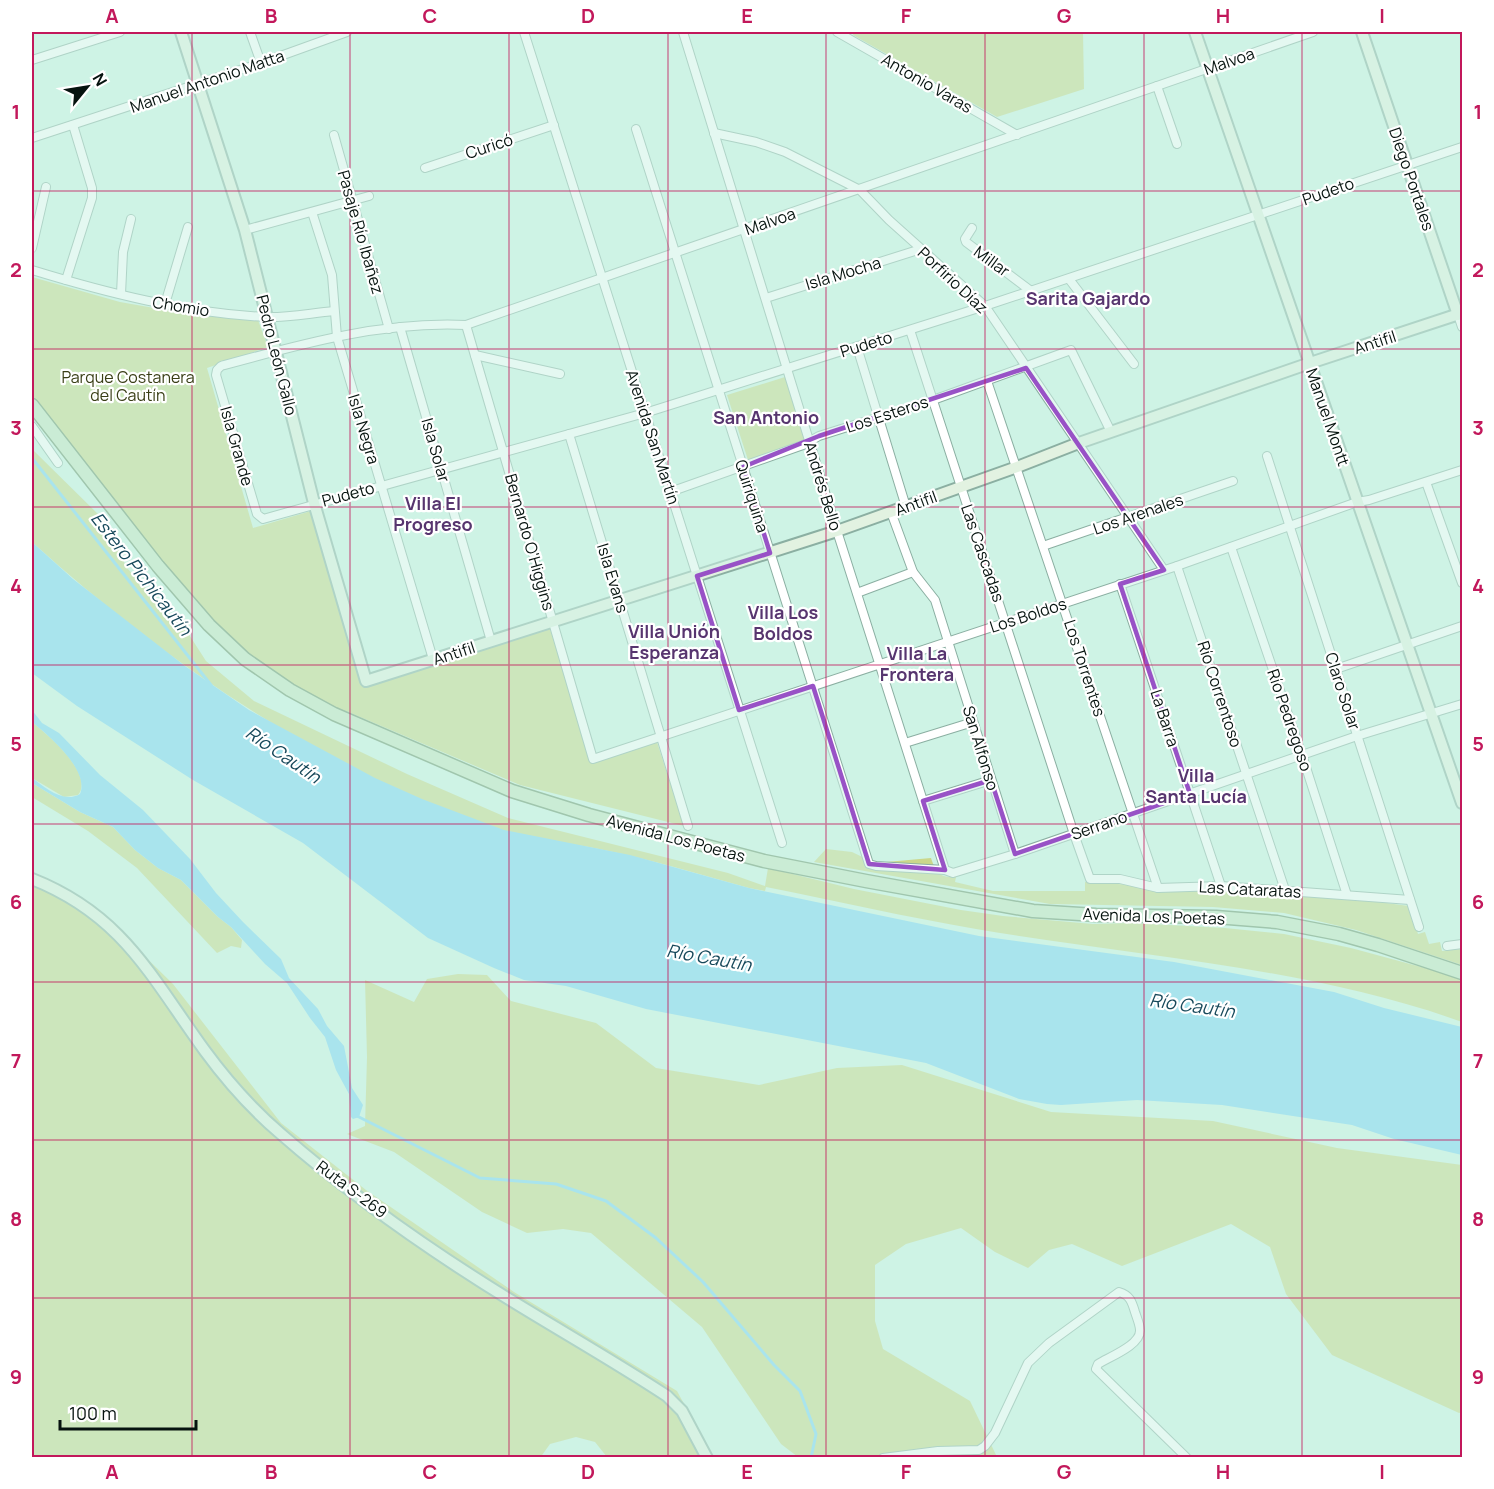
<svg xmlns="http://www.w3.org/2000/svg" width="1494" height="1489" font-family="Manrope,sans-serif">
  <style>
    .green { fill: #cbd78b }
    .water { fill: #7cd3f6 }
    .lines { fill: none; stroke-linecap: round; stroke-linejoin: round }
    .stream { stroke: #7cd3f6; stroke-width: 3 }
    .street-casing { stroke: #8bafa2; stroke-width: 10 }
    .secondary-casing { stroke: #8bafa2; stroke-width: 14 }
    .primary-casing { stroke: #699069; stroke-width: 15 }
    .street { stroke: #fff; stroke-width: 8 }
    .secondary { stroke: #e2f2e1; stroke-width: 10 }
    .primary { stroke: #c5e5c2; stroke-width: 12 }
    .marked { fill: none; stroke: #9852c6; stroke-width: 4.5; stroke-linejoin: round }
    .grid { fill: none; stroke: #c2185b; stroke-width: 1.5; stroke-opacity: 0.55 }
    .labels { text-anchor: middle; stroke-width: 4.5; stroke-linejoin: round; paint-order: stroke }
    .street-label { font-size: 16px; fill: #06130f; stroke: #fff }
    .park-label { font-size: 16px; fill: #393e16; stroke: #fff }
    .neighbourhood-label { font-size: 18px; font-weight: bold; fill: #57356f; stroke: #fff }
    .water-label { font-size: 18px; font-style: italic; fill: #17495b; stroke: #fff }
    .neatline { fill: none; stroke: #c2185b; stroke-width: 2 }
    .grid-label { font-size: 20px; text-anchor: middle; font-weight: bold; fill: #c2185b }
  </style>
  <rect width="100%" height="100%" fill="#cef3e5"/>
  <g class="green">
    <polygon points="854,32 1083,32 1084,89 997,117 853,35"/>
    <polygon points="32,277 120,302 200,316 258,320 268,347 207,368 253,528 311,511 362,683 549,626 592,762 656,739 684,826 520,785 346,711 335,711 292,686 246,653 212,622 170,577 32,395"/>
    <polygon points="785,377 805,442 748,460 727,395"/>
    <path d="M 32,449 L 102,518 L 111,528 L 126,567 L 188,633 L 206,661 L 254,701 L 407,774 L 508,818 L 728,873 L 765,886 L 768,868 L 854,889 L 961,910 L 1003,916 L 1093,924 L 1132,923 L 1225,928 L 1284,934 L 1351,948 L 1462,978 L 1462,1022 C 1306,966 1138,957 976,929 C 906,917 836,901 766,887 L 765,891 L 749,888 C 699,874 649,859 599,849 C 568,843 536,840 505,831 C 329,775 168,665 32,542 Z"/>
    <path d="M 32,722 C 47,734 95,774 78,795 L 64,797 L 32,778 Z"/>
    <polygon points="32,783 80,812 113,827 135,850 158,868 181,880 218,917 231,927 242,940 241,948 231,946 217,953 137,868 88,831 32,797"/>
    <path d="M 826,849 L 852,852 L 875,863 L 931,858 C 936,873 940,878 956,877 L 955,882 L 993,891 L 1085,891 L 1085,882 L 1348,898 L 1409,906 L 1418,934 L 1425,932 L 1429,944 L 1440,942 L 1442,951 L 1462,949 L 1462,965 L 1356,930 L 1284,913 L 1213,907 L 1050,904 L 814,862 Z"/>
    <polygon points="32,874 123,935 173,984 281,1123 366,1190 514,1292 677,1391 713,1457 607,1457 595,1442 576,1437 550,1444 540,1458 32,1457"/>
    <polygon points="458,974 487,975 511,1001 596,1023 656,1068 759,1085 837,1068 902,1065 1051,1112 1213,1121 1337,1148 1462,1165 1462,1412 1459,1413 1332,1355 1286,1294 1270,1247 1231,1224 1122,1266 1072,1244 1049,1250 1028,1268 995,1252 961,1228 906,1244 875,1265 875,1321 883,1349 970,1401 997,1457 798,1457 781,1444 702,1327 591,1233 563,1229 527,1233 482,1212 394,1152 347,1134 365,1126 367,1057 365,980 414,1002 427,979"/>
  </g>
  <g class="water">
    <polygon points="32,542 73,579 185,666 249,710 375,778 422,799 504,830 630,855 749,888 979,936 1174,962 1334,992 1384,1008 1462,1027 1462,1155 1394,1139 1352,1125 1222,1105 1137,1100 1061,1105 1047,1104 1019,1099 926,1063 646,1009 566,986 524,980 494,968 428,938 303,843 193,780 77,706 32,673"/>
    <path d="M 32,710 L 42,723 L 59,733 L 100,775 L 143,810 L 190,859 L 216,893 L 243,922 L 281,959 L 289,978 L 318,1009 L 327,1026 L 344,1046 L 352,1088 L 363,1105 L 359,1117 L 353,1119 L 351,1117 L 349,1094 L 336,1070 L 325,1037 L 310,1018 L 287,983 L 265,964 L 231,927 L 218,917 L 181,880 L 158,868 L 135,850 L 113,827 L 80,812 L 32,783 L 32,778 C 45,787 63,804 80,794 C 90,770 48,735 32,722 Z"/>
  </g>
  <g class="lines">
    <g class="stream">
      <polyline points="32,458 211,685"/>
      <polyline points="357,1116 480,1178 556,1184 606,1201 656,1238 703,1282 774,1365 800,1391 816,1434 811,1458"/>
    </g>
    <g class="street-casing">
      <g id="street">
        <polyline points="250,32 261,63"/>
        <polyline points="524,32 782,843"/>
        <polyline points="683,32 837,531 945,870"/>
        <polyline points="837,32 1017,135"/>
        <path d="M 1313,32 L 466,325 C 383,321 301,344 221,366 L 217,370 L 216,375 L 257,514 L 263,519 L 645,413 L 985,306 L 1462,147"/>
        <polyline points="32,60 120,32"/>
        <polyline points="1157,86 1177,144"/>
        <polyline points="636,129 869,864 876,866 945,870 953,873 1015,854 1357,736 1462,704"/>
        <polyline points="714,133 756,142 785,152 860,190 889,220 985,306 1164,570"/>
        <polyline points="334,135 389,329"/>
        <polyline points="32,138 261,63 347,32"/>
        <polyline points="425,168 554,125"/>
        <polyline points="312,212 332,275 337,337 433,659"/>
        <polyline points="972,228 965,239 966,242 1031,291"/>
        <polyline points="245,230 369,196"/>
        <polyline points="32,248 46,187"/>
        <path d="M 32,270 C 107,293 186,313 265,317 C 287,318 311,313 334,311"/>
        <polyline points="1069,279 1134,364"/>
        <polyline points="66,280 92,198 92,188 73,125"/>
        <polyline points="121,294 123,252 131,219"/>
        <polyline points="766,298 921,249"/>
        <polyline points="165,304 188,227"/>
        <polyline points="1458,315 1462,327"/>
        <polyline points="466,325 593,759 1177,566 1357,502 1369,500 1462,470"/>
        <polyline points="400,327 491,641"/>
        <polyline points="910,330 1074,834 1090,879 1120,879 1158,888 1221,886 1410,900"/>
        <polyline points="857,347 906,507"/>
        <polyline points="475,355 560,374"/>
        <polyline points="987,381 1158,888"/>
        <polyline points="32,426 58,463"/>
        <polyline points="569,434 688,826"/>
        <polyline points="1267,456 1419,927"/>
        <polyline points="1426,482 1462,583"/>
        <polyline points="670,492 803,445 819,436 933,400 1071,350 1111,432"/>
        <polyline points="891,512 913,572 935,600 1015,854"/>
        <polyline points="1043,546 1233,481"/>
        <polyline points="1231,547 1302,755 1347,895"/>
        <polyline points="1177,566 1285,890"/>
        <polyline points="1120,584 1221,886"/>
        <polyline points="857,593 913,572"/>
        <polyline points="1336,669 1462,626"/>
        <polyline points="905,743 973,722"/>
        <polyline points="923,801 991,780"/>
        <polyline points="1447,946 1462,944"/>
        <path d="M 883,1458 L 938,1451 L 979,1450 L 985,1446 L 995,1433 L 1028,1363 L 1049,1343 L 1119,1292 C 1130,1295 1132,1302 1135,1312 C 1137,1318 1140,1325 1140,1330 C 1141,1345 1109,1357 1098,1364 L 1096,1369 L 1187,1458"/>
      </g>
    </g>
    <g class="secondary-casing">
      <g id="secondary">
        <polyline points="181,32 245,230 314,503 366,681 837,531 1017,467 1076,444 1310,363 1462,313"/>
        <polyline points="1195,32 1462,803"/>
        <polyline points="1362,32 1458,315"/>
        <path d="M 32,879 C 123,915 151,977 205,1051 C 227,1081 253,1110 281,1134 C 352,1196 432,1252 512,1301 C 564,1333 617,1363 667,1396 L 682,1411 L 707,1458"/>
      </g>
    </g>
    <g class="primary-casing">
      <polyline id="primary" points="32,405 158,566 209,625 245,659 290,690 334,714 512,791 589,815 764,861 866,881 1033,911 1096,915 1216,917 1277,922 1339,934 1378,945 1462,973"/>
    </g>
    <use href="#street" class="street"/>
    <use href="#secondary" class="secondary"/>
    <use href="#primary" class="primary"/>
  </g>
  <path d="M0 0H1494V1489H0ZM 1026,368 L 1164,570 L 1120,584 L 1190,794 L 1015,854 L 991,780 L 923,801 L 945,870 L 869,864 L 813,686 L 739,710 L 697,576 L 770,553 L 743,467 L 819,436 Z" fill="#cef3e5" fill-opacity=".55" fill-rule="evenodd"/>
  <path class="marked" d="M 1026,368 L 1164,570 L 1120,584 L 1190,794 L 1015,854 L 991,780 L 923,801 L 945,870 L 869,864 L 813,686 L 739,710 L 697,576 L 770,553 L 743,467 L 819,436 Z"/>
  <path class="grid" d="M 192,32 L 192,1458M 350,32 L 350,1458M 509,32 L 509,1458M 668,32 L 668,1458M 826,32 L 826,1458M 985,32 L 985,1458M 1144,32 L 1144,1458M 1302,32 L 1302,1458M 32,191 L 1462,191M 32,349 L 1462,349M 32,507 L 1462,507M 32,665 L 1462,665M 32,824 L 1462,824M 32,982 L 1462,982M 32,1140 L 1462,1140M 32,1298 L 1462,1298"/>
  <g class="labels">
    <g class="street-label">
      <text transform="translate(1229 61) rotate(-19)" y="6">Malvoa</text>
      <text transform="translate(207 81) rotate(-19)" y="6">Manuel Antonio Matta</text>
      <text transform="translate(927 83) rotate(30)" y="6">Antonio Varas</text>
      <text transform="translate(489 146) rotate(-18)" y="6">Curicó</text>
      <text transform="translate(1412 179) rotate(71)" y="6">Diego Portales</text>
      <text transform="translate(1328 191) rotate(-19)" y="6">Pudeto</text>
      <text transform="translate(770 221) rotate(-19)" y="6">Malvoa</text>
      <text transform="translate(361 232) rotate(74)" y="6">Pasaje Río Ibañez</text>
      <text transform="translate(992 261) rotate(36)" y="6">Millar</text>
      <text transform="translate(843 273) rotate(-17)" y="6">Isla Mocha</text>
      <text transform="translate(953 280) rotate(43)" y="6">Porfirio Díaz</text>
      <text transform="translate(181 306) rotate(9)" y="6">Chomio</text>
      <text transform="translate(1375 342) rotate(-18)" y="6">Antifil</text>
      <text transform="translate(866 344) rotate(-17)" y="6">Pudeto</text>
      <text transform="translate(277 355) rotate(76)" y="6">Pedro León Gallo</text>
      <text transform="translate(887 414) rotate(-18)" y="6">Los Esteros</text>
      <text transform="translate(1328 417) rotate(71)" y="6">Manuel Montt</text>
      <text transform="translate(364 429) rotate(73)" y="6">Isla Negra</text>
      <text transform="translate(653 437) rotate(72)" y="6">Avenida San Martín</text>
      <text transform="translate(237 446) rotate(74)" y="6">Isla Grande</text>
      <text transform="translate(436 450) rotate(74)" y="6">Isla Solar</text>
      <text transform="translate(823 486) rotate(73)" y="6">Andrés Bello</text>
      <text transform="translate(348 494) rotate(-15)" y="6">Pudeto</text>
      <text transform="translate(752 496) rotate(72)" y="6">Quiriquina</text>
      <text transform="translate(916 503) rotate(-20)" y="6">Antifil</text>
      <text transform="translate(1138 514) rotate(-19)" y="6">Los Arenales</text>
      <text transform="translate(530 542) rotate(74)" y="6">Bernardo O'Higgins</text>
      <text transform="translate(983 553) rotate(71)" y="6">Las Cascadas</text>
      <text transform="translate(613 578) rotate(73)" y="6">Isla Evans</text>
      <text transform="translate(1028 615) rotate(-18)" y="6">Los Boldos</text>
      <text transform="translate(454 653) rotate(-18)" y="6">Antifil</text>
      <text transform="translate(1085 668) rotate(72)" y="6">Los Torrentes</text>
      <text transform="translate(1343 691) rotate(72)" y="6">Claro Solar</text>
      <text transform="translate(1220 694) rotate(72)" y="6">Río Correntoso</text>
      <text transform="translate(1165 718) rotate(72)" y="6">La Barra</text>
      <text transform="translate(1290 720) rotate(71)" y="6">Río Pedregoso</text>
      <text transform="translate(981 748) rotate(73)" y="6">San Alfonso</text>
      <text transform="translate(1099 825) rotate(-19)" y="6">Serrano</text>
      <text transform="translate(676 838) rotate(15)" y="6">Avenida Los Poetas</text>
      <text transform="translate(1250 889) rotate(3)" y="6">Las Cataratas</text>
      <text transform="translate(1154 916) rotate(2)" y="6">Avenida Los Poetas</text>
      <text transform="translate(352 1189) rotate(37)" y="6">Ruta S-269</text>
    </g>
    <g class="park-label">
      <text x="128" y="383">Parque Costanera<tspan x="128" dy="18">del Cautín</tspan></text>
    </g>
    <g class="neighbourhood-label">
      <text x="1088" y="305">Sarita Gajardo</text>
      <text x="766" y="424">San Antonio</text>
      <text x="433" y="510">Villa El<tspan x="433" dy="21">Progreso</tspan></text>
      <text x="783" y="619">Villa Los<tspan x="783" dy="21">Boldos</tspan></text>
      <text x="674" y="638">Villa Unión<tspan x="674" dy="21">Esperanza</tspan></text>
      <text x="917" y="660">Villa La<tspan x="917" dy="21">Frontera</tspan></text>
      <text x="1196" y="782">Villa<tspan x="1196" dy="21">Santa Lucía</tspan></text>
    </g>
    <g class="water-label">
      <text transform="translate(141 574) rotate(52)" y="6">Estero Pichicautín</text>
      <text transform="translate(283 755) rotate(34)" y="6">Río Cautín</text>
      <text transform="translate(709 958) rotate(10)" y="6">Río Cautín</text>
      <text transform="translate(1192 1006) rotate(8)" y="6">Río Cautín</text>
    </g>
  </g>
  <rect width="1494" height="1489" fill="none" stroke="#ffffff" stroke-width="66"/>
  <g transform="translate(87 87) rotate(60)" stroke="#ffffff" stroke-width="4.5" paint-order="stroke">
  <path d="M0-4.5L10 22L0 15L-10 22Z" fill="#06130f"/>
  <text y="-9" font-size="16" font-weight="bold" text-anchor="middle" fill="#06130f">N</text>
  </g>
  <path d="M60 1420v9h136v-9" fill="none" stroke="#06130f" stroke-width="3"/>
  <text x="69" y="1420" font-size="18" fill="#06130f" stroke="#ffffff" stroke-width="4.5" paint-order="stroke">100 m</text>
  <rect x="33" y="33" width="1428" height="1423" class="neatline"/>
  <g class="grid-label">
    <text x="112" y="23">A</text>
    <text x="271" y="23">B</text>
    <text x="430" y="23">C</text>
    <text x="588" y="23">D</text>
    <text x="747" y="23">E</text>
    <text x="906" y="23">F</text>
    <text x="1064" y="23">G</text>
    <text x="1223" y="23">H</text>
    <text x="1382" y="23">I</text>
    <text x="16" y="119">1</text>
    <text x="1478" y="119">1</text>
    <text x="16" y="277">2</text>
    <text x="1478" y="277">2</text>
    <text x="16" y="435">3</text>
    <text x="1478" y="435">3</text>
    <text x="16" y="593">4</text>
    <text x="1478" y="593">4</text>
    <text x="16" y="751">5</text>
    <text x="1478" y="751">5</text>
    <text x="16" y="909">6</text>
    <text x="1478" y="909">6</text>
    <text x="16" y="1068">7</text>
    <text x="1478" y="1068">7</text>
    <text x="16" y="1226">8</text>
    <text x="1478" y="1226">8</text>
    <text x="16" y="1384">9</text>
    <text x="1478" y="1384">9</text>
    <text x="112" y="1479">A</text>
    <text x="271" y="1479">B</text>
    <text x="430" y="1479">C</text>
    <text x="588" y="1479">D</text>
    <text x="747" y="1479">E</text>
    <text x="906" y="1479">F</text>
    <text x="1064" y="1479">G</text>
    <text x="1223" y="1479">H</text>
    <text x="1382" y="1479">I</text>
  </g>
</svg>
